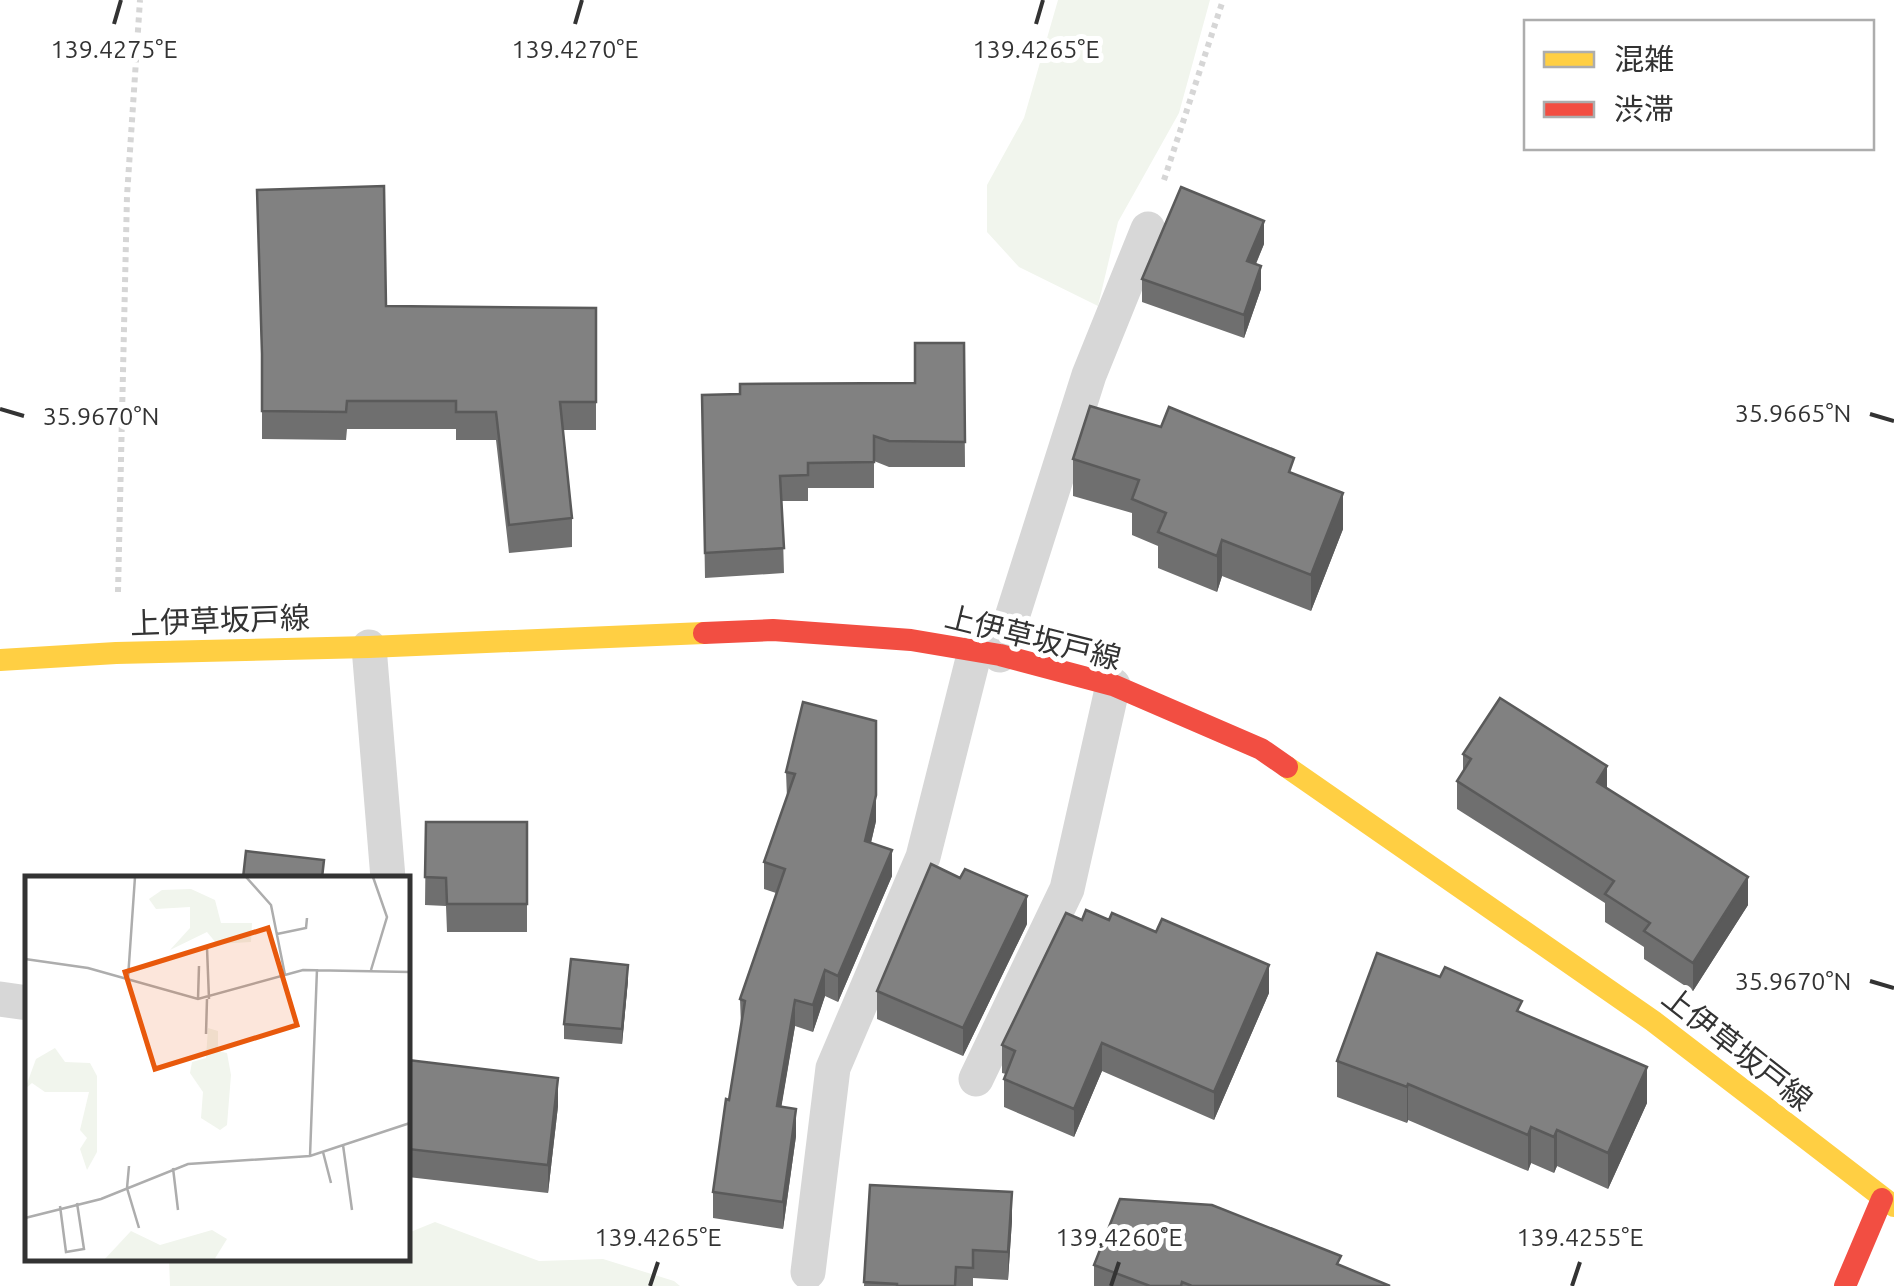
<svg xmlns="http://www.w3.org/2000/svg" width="1894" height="1286" font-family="Ubuntu,'Noto Sans JP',sans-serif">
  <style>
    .green { fill: #f1f5ed }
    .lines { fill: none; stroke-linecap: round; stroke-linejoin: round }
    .path { stroke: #d6d6d6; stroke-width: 6; stroke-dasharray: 5 5; stroke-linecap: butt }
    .lane { stroke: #d7d7d7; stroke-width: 35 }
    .slow { stroke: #ffcf43; stroke-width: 22 }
    .jam { stroke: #f24e42; stroke-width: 22 }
    .wall { fill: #6f6f6f }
    .shaded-wall { fill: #5a5a5a }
    .building { fill: #818181; stroke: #5a5a5a; stroke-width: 2.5 }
    .ticks { fill: none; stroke: #333; stroke-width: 4 }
    .labels { text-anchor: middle; stroke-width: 10; stroke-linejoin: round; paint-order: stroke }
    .street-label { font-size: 30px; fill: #333; stroke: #fff }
    .inset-road { fill: none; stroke: #adadad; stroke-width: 2.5 }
    .view { fill: #e8590c; fill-opacity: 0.15; stroke: #e8590c; stroke-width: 5 }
    .inset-edge { fill: none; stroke: #333; stroke-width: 5 }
    .ticks-label { font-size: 25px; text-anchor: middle; fill: #333; stroke: #fff; stroke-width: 10; stroke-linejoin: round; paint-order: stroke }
  </style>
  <rect width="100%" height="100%" fill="#fff"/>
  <g class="green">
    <polygon points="1058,0 1210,0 1179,113 1118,222 1098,306 1019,267 987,232 987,185 1024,118"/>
    <polygon points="435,1222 539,1261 603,1259 674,1281 680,1286 170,1286 169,1259 408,1258 408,1233"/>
  </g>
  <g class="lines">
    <g class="path">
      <polyline points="1164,180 1223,0"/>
      <polyline points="118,592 127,196 140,0"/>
    </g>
    <g class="lane">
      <polyline points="369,647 388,878"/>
      <polyline points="1000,655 1089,375 1148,229"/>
      <polyline points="0,999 28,1003"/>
      <polyline points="976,1079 1067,889 1113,685"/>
      <polyline points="808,1272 833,1068 923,857 975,651"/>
    </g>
    <g class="slow">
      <polyline points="0,660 116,653 369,647 704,633"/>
      <polyline points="1287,767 1653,1021 1894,1206"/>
    </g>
    <g class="jam">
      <polyline points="704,633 773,630 911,640 1000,655 1113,685 1261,749 1287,767"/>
      <polyline points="1845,1286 1882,1199"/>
    </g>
  </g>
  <g class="wall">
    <polygon points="257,190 386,306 596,308 596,430 563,430 572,518 572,547 509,553 496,440 456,440 456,429 347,429 346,440 262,439 262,377"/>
    <polygon points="1264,244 1256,264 1261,289 1244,338 1142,302 1142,279"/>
    <polygon points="964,343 965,467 889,467 874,461 874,488 808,488 808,501 782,501 784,573 705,578 702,395 740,394 915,383"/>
    <polygon points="1073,459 1294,474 1343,529 1311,611 1222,576 1217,592 1158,568 1158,546 1132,535 1132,513 1073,496"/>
    <polygon points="803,702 876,821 871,843 892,876 838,1002 825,996 813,1032 795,1026 781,1107 796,1136 783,1229 713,1218 713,1192 741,1026 740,999 776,893 764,889 764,862 787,798 786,772"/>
    <polygon points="1463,754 1607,788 1748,905 1693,991 1644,959 1644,947 1605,922 1605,903 1457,809 1457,781 1463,772"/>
    <polygon points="426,822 527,822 527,932 447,932 446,906 425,905"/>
    <polygon points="1027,924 963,1056 877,1019 877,991"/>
    <polygon points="628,980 622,1044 564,1039 564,1024"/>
    <polygon points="1269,993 1214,1120 1102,1071 1074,1137 1004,1107 1004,1079 1006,1074 1002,1073 1002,1045"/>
    <polygon points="1522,1014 1647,1103 1608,1189 1557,1166 1554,1173 1531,1163 1528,1171 1408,1120 1407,1123 1337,1097 1337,1061"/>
    <polygon points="408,1060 558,1106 548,1193 408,1177"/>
    <polygon points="870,1185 1012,1220 1008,1280 973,1278 973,1286 864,1286"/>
    <polygon points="1094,1265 1341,1266 1390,1286 1094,1286"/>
  </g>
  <g class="shaded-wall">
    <polygon points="1264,221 1264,244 1247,284 1247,261"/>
    <polygon points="1261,266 1261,289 1244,338 1244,315"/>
    <polygon points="1343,493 1343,529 1311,611 1311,575"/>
    <polygon points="1222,540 1222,576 1217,592 1217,556"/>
    <polygon points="1607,766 1607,794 1597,782"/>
    <polygon points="876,795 876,821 865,867 865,841"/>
    <polygon points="892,850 892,876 838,1002 838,976"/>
    <polygon points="1748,877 1748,905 1693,991 1693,963"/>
    <polygon points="1027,896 1027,924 963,1056 963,1028"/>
    <polygon points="628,965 628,980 622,1044 622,1029"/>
    <polygon points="1269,965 1269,993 1214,1120 1214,1092"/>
    <polygon points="825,970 825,996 813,1032 813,1005"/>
    <polygon points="795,1000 795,1026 777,1133 777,1106"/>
    <polygon points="1102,1043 1102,1071 1074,1137 1074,1109"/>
    <polygon points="1647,1067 1647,1103 1608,1189 1608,1153"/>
    <polygon points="558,1078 558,1106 548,1193 548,1165"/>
    <polygon points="1408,1084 1408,1120 1407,1123 1407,1087"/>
    <polygon points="796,1109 796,1136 783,1229 783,1202"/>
    <polygon points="1531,1127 1531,1163 1528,1171 1528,1135"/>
    <polygon points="1557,1130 1557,1166 1554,1173 1554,1137"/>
    <polygon points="1012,1192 1012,1220 1008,1280 1008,1252"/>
  </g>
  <g class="building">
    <polygon points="384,186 386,306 596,308 596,402 560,402 572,518 509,525 496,412 456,412 456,401 347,401 346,412 262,411 262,354 257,190"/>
    <polygon points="1181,187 1264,221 1247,261 1261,266 1244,315 1142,279"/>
    <polygon points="915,343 964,343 965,442 889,441 874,436 874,462 808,463 808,475 780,476 784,548 705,553 702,395 740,394 740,384 915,383"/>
    <polygon points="1090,406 1161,427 1169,407 1294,458 1289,472 1343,493 1311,575 1222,540 1217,556 1158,532 1166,513 1132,499 1139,480 1073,459"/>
    <polygon points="1500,698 1607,766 1597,782 1748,877 1693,963 1644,931 1650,923 1605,894 1614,881 1457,781 1471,759 1463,754"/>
    <polygon points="803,702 876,721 876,795 865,841 892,850 838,976 825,970 813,1005 795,1000 777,1106 796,1109 783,1202 713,1192 726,1099 729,1100 745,1001 740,999 785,869 764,862 795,774 786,772"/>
    <polygon points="426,822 527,822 527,904 447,904 446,878 425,877"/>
    <polygon points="246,851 324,860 322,878 243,878"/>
    <polygon points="931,864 960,878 965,869 1027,896 963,1028 877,991"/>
    <polygon points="1086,910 1109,920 1112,913 1156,932 1162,919 1269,965 1214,1092 1102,1043 1074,1109 1004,1079 1015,1051 1002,1045 1066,913 1082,920"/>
    <polygon points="1377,953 1440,977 1445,967 1522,1001 1517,1011 1647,1067 1608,1153 1557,1130 1554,1137 1531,1127 1528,1135 1408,1084 1407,1087 1337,1061"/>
    <polygon points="571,959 628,965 622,1029 564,1024"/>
    <polygon points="408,1060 558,1078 548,1165 408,1149"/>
    <polygon points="870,1185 1012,1192 1008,1252 973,1250 973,1268 956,1267 955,1286 897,1286 897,1284 864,1282"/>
    <polygon points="1120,1199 1212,1205 1341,1256 1337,1264 1390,1286 1192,1286 1182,1282 1181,1286 1150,1286 1094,1265"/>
  </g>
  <path class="ticks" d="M 114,24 L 121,0M 575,24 L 582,0M 1036,24 L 1043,0M 0,409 L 24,416M 1870,414 L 1894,421M 1870,981 L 1894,988M 650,1286 L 658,1262M 1111,1286 L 1119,1262M 1572,1286 L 1580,1262"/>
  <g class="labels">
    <g class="street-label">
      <text transform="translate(220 621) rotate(-2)" y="10">上伊草坂戸線</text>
      <text transform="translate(1033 638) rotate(14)" y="10">上伊草坂戸線</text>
      <text transform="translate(1737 1049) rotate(38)" y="10">上伊草坂戸線</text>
    </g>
  </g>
  <g transform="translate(25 876)">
    <rect width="385" height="385" fill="#fff"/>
    <path d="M 166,13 L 190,24 L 196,47 L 227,47 L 226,66 L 192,68 L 182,56 L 145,74 L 165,52 L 165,31 L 131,33 L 124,23 L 137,14 ZM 183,152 L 193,155 L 193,175 L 202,177 L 206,199 L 202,249 L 195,254 L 176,242 L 178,216 L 165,197 L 167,186 L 181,182 ZM 30,172 L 40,186 L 65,187 L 72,200 L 72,276 L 62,294 L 55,273 L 62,262 L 55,254 L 64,216 L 20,216 L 7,207 L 0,213 L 11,183 ZM 187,354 L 202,363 L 189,384 L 79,384 L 106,355 L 135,369 Z" fill="#f1f5ed"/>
    <path class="inset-road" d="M 221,1 L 246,29 L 260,99M 252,58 L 281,52 L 282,42M 182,72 L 184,123M 0,83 L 63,92 L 173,123 L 278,94 L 385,96M 346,94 L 362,41 L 348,1M 103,102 L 110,1M 173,123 L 174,90M 181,158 L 182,123M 318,269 L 327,334M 298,276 L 306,307M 285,280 L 292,93M 104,290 L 102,312 L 114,352M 148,292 L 153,334M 35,330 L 41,376 L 59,373 L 52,327M 0,342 L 76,323 L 163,288 L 285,280 L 385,247"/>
    <path class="view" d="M 243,52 L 272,149 L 130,193 L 100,96 Z"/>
    <rect width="385" height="385" class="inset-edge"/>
  </g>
  <g class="ticks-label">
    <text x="114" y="58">139.4275°E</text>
    <text x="575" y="58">139.4270°E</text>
    <text x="1036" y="58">139.4265°E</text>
    <text x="1793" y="422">35.9665°N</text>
    <text x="101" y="425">35.9670°N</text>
    <text x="1793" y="990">35.9670°N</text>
    <text x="658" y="1246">139.4265°E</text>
    <text x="1119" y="1246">139.4260°E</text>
    <text x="1580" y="1246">139.4255°E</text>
  </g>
  <rect x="1524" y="20" width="350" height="130" fill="#ffffff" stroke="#adadad" stroke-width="2.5"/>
  <rect x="1544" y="52" width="50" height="15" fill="#ffcf43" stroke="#adadad" stroke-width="2.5"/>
  <text x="1614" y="70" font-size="30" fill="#333333">混雑</text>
  <rect x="1544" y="102" width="50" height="15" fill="#f24e42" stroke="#adadad" stroke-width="2.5"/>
  <text x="1614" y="120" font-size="30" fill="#333333">渋滞</text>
</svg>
